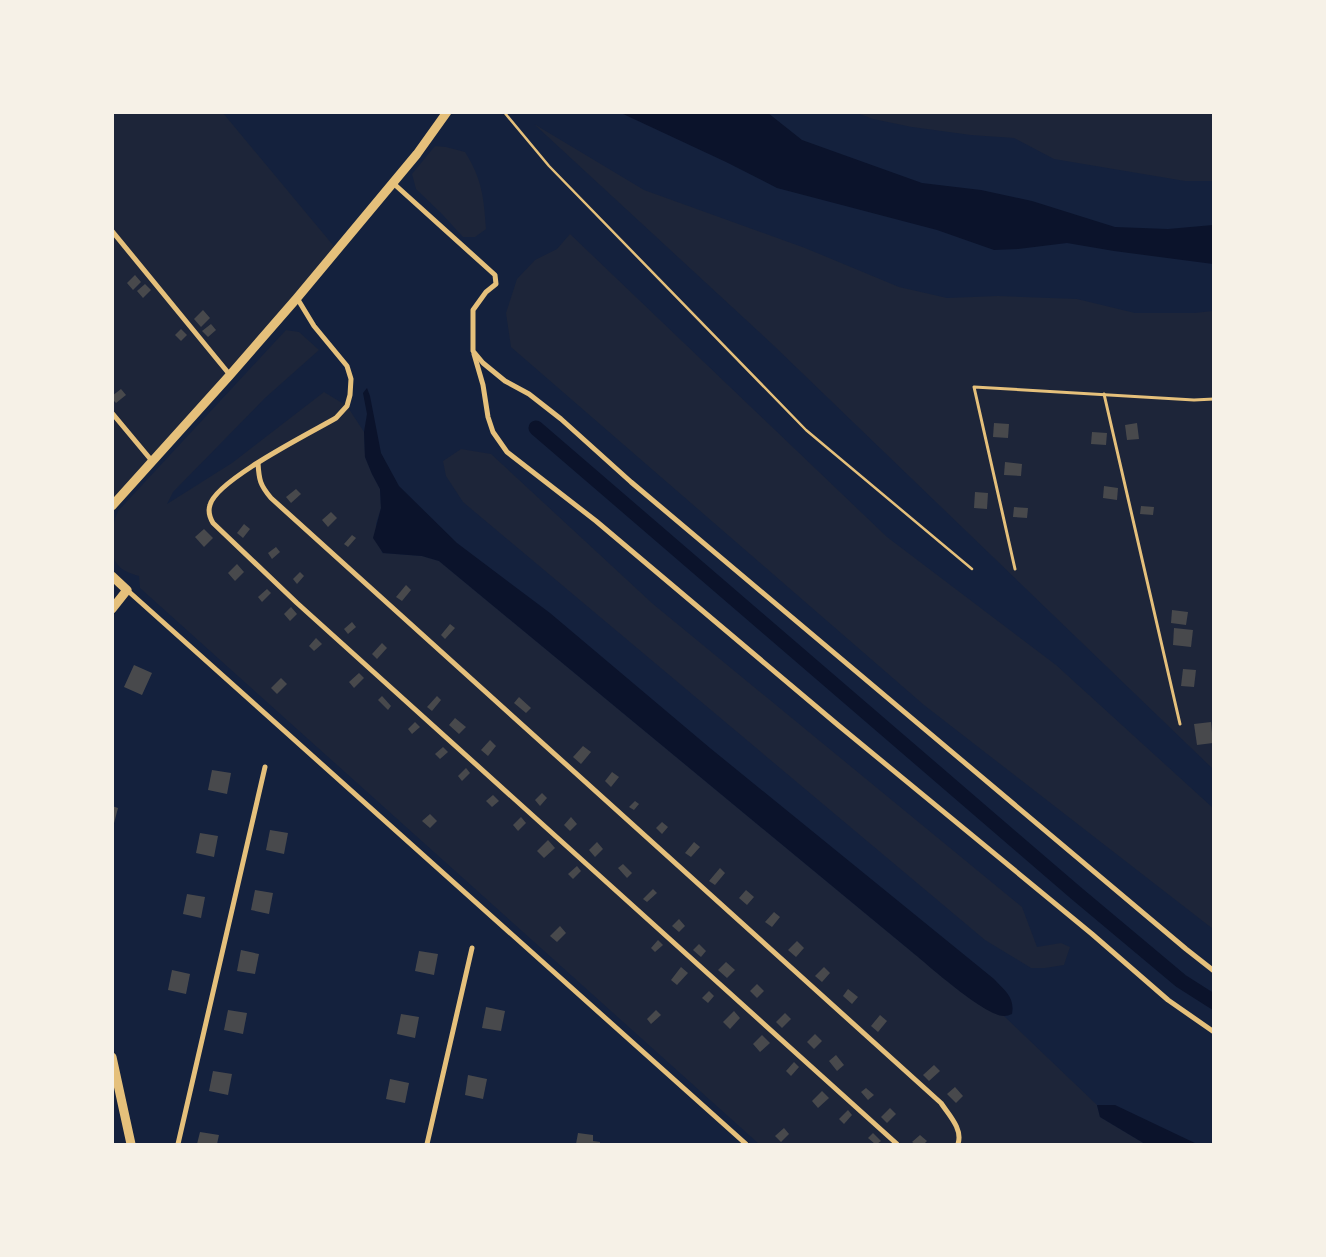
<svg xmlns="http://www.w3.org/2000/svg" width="1326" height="1257" font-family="Montserrat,sans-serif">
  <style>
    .green { fill: #1d2539 }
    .water { fill: #0b132b }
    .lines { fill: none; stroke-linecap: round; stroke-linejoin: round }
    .canal { stroke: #0b132b; stroke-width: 15 }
    .building { fill: #48494c }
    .path { stroke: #e5c07b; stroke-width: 2.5 }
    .service { stroke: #e5c07b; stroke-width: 3 }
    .minor { stroke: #e5c07b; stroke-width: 5 }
    .tertiary { stroke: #e5c07b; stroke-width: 9 }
  </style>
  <rect width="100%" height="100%" fill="#14213d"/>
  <g class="green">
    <polygon points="113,113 223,113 337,250 113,506"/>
    <polygon points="857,113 1213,113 1213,181 1185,181 1054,159 1014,138 971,135 912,127 873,119"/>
    <polygon points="534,124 644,190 805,248 899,287 947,298 998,296 1077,299 1135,313 1194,313 1213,311 1213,769 771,343"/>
    <path d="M 435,146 L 446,147 L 465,152 C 482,179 484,198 486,229 L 475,237 L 463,237 L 442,214 L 416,189 L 412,174 Z"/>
    <polygon points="570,234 887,537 1056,665 1213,808 1213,929 924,705 511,347 506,313 517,279 535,260 557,249"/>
    <path d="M 286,330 L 299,332 L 319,350 L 265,398 L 173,492 L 167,504 L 232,463 L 324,392 L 347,406 L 364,432 L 365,457 L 372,474 L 380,489 L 381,508 L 376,524 L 382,553 L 422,556 L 439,561 L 912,952 C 939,973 972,1006 1004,1016 L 1097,1105 L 1100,1117 L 1145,1144 L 759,1144 L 140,588 L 139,576 C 132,574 122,571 118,565 C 107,553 112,525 118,511 Z"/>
    <polygon points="461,449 491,454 653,604 1022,907 1037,947 1061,943 1070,947 1064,965 1045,968 1031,968 985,940 463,502 446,476 443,461"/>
  </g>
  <g class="water">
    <polygon points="621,113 768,113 802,140 922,183 981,190 1032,201 1115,227 1168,229 1213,225 1213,264 1114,251 1067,243 1018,249 994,250 937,230 777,188 726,162"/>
    <path d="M 367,388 L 370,396 L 381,453 L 399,486 L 457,543 L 550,613 L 710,748 L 994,979 C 1005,991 1015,997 1012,1014 C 1009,1015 1007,1016 1004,1016 C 985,1016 929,966 912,952 L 439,561 L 422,556 L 383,553 L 373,538 L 381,508 L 380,489 L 372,474 L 365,457 L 364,432 L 367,414 L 363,393 Z"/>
    <polygon points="1097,1105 1115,1105 1197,1144 1145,1144 1100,1117"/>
  </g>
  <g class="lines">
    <polyline class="canal" points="536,428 1076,893 1181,981 1214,1002"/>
  </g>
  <g class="building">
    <polygon points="135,275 141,282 133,290 127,283"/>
    <polygon points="145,284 151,290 143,298 137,291"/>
    <polygon points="203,310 210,318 201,327 194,319"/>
    <polygon points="211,324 216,330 208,337 202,331"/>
    <polygon points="181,329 187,335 181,341 175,335"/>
    <polygon points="121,389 126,395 116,403 112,399 112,396"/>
    <polygon points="994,423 1009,424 1008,438 993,437"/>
    <polygon points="1137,423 1139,439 1127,440 1125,425"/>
    <polygon points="1092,432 1107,433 1106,445 1091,444"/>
    <polygon points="1005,462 1022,464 1021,476 1004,475"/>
    <polygon points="1104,486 1118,488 1117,500 1103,498"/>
    <polygon points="296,489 301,494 291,503 286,497"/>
    <polygon points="975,492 988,493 987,509 974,508"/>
    <polygon points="1141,506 1154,507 1153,515 1140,514"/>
    <polygon points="1014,507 1028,508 1027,518 1013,517"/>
    <polygon points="331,512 337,518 328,527 322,520"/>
    <polygon points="244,524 250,529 243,538 237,533"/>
    <polygon points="204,529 213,538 204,547 195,537"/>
    <polygon points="352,535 356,538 348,547 344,544"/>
    <polygon points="276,547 280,552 272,559 268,553"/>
    <polygon points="237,564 244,572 235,581 228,573"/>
    <polygon points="300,572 304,576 297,584 293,579"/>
    <polygon points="406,585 411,590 402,601 396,597"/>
    <polygon points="267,589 271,593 262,602 258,597"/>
    <polygon points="291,607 297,614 290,621 284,614"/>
    <polygon points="1172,610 1188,612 1186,625 1171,623"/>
    <polygon points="352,622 356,627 348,634 344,629"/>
    <polygon points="450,624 455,628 445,639 441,635"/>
    <polygon points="1174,628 1193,630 1191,647 1173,645"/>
    <polygon points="316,638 322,644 314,651 309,646"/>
    <polygon points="382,643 387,648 377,659 372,654"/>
    <polygon points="134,665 152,673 142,695 124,687"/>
    <polygon points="1183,669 1196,670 1194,687 1181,686"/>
    <polygon points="359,673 364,678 354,688 349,682"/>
    <polygon points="281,678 287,684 277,694 271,688"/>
    <polygon points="382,696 391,706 388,710 378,700"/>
    <polygon points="437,696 441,700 432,711 427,707"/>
    <polygon points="519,697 531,708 526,713 514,703"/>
    <polygon points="455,718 466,727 459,734 449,725"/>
    <polygon points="415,722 420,727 412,734 408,729"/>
    <polygon points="1211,722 1213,743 1197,745 1194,724"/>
    <polygon points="490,740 496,746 488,756 481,750"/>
    <polygon points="583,746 591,752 581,764 573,757"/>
    <polygon points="443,747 448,752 440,759 435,754"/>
    <polygon points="466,768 470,773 462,781 458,776"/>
    <polygon points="212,770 231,773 227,794 208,790"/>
    <polygon points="612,772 619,777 611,787 605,781"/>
    <polygon points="542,793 547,798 540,806 535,800"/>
    <polygon points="493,795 499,801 492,807 486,801"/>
    <polygon points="635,801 639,804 634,810 629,807"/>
    <polygon points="112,806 118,808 113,827 112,827"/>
    <polygon points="430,814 437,821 430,828 422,821"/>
    <polygon points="521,817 526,823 518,831 513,825"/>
    <polygon points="571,817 577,824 570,831 564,825"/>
    <polygon points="662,822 668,827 662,834 656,828"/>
    <polygon points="270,830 288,833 284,854 266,850"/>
    <polygon points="200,833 218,836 214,857 196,853"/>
    <polygon points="548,840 555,848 544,858 537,851"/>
    <polygon points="597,842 603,849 595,857 589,850"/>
    <polygon points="694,842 700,847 691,857 685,853"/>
    <polygon points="623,864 632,873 627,878 618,868"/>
    <polygon points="577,866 581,871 573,879 568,874"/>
    <polygon points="720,868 725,873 715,885 709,881"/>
    <polygon points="653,889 657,893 647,902 643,899"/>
    <polygon points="255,890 273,893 269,914 251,910"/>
    <polygon points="746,890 754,897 747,905 739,898"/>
    <polygon points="187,894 205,897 201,918 183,914"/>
    <polygon points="774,912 780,917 772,927 765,922"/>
    <polygon points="679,919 685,926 679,932 672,926"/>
    <polygon points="560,926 566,933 557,942 550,936"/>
    <polygon points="658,940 663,945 655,952 651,948"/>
    <polygon points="797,941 804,948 796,957 788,950"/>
    <polygon points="699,944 706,951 701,957 693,950"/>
    <polygon points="241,950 259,954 255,974 237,971"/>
    <polygon points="419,951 438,954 434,975 415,971"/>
    <polygon points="726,962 735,970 727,978 718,970"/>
    <polygon points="681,967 688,973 677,985 671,980"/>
    <polygon points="824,967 830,973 822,982 815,976"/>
    <polygon points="172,970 190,974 186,994 168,990"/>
    <polygon points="757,984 764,991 757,998 750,991"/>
    <polygon points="848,989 858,997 852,1004 843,996"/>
    <polygon points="709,991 714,996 708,1003 702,998"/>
    <polygon points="486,1007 505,1011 501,1031 482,1028"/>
    <polygon points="228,1010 247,1013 243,1034 224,1030"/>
    <polygon points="656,1010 661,1015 651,1024 647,1019"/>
    <polygon points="734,1011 740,1018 730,1029 723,1022"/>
    <polygon points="785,1013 791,1019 782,1028 776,1022"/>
    <polygon points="401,1014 419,1017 415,1038 397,1034"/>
    <polygon points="880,1015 887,1021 878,1032 871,1026"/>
    <polygon points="815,1034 822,1041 814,1049 807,1042"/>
    <polygon points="762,1035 770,1043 760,1052 753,1044"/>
    <polygon points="836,1055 844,1065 837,1071 829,1061"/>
    <polygon points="794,1062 799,1067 791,1076 786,1071"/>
    <polygon points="934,1065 940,1071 929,1081 923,1075"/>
    <polygon points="213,1071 232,1074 228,1095 209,1091"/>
    <polygon points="468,1075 487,1079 483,1099 465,1095"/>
    <polygon points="390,1079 409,1083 405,1103 386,1099"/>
    <polygon points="955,1087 963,1096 956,1103 947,1094"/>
    <polygon points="866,1088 874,1095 868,1100 861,1092"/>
    <polygon points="822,1091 829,1098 818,1108 812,1101"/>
    <polygon points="890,1108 896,1114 887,1123 881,1117"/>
    <polygon points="848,1110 852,1115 844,1124 839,1119"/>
    <polygon points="784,1128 789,1134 781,1142 775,1136"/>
    <polygon points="200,1132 219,1135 217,1144 197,1144"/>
    <polygon points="578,1133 593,1135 593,1141 600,1142 600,1144 576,1144"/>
    <polygon points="873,1133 881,1141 877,1144 875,1144 868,1138"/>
    <polygon points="920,1135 927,1141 924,1144 915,1144 912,1142"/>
  </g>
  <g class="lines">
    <polyline class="path" points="504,112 549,166 806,430 972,569"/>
    <g class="service">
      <polyline points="1104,394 1180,724"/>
      <polyline points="1015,569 974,387 1194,400 1214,399"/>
    </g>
    <g class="minor">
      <polyline points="393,183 495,275 496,284 486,292 473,310 473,351 483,363 505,381 529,394 561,419 631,482 1186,949 1214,971"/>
      <polyline points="112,231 230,375"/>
      <path d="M 297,298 L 314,326 L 347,366 L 351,379 L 350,395 L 347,406 L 336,418 C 312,432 216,480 210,505 C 208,511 210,518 213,523 L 297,603 L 897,1144"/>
      <polyline points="474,354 483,385 488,417 493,432 507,452 596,521 838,725 1092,934 1168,1000 1214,1032"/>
      <polyline points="112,413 152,461"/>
      <path d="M 258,463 C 259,480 260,485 271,498 L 941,1103 C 949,1115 963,1129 958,1144"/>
      <polyline points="127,590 746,1144"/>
      <polyline points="178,1144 265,767"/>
      <polyline points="427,1144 472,948"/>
    </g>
    <g class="tertiary">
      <polyline points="112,506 230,375 297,298 417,154 447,112"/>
      <polyline points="112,576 127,590 112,609"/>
      <polyline points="112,1057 131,1144"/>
    </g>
  </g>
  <rect width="1326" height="1257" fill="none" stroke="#f6f1e7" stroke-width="228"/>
</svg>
